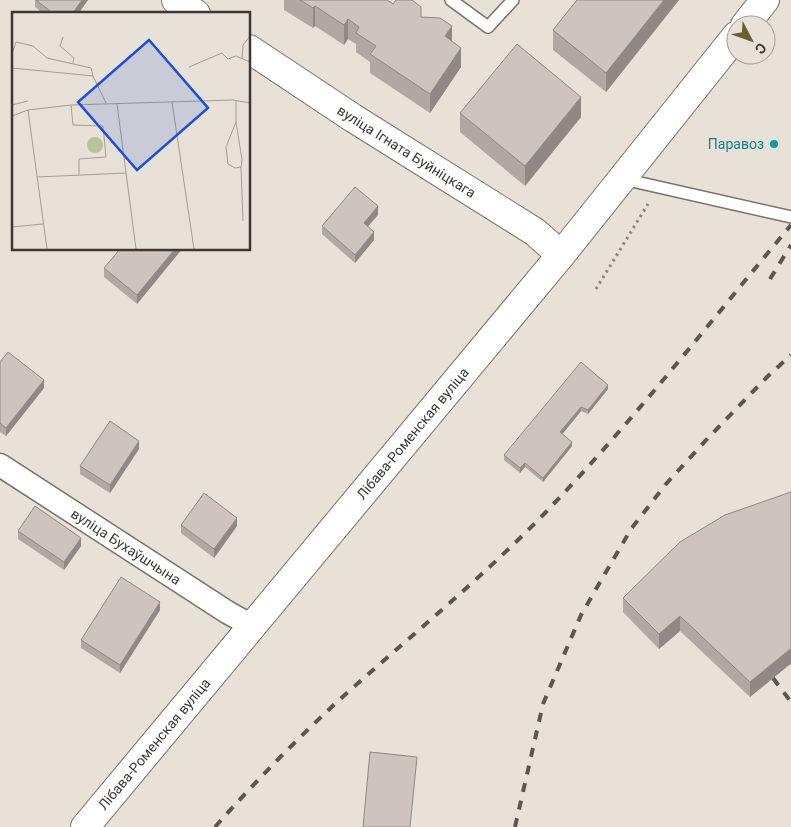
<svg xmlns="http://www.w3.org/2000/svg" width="791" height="827" font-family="Roboto,sans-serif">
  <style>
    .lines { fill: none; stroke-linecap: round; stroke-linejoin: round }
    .service-casing { stroke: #787269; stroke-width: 14 }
    .minor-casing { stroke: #787269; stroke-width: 25 }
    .tertiary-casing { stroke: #787269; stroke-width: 30 }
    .secondary-casing { stroke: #787269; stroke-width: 30 }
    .path { stroke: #8b867f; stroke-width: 3; stroke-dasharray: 2.5 4; stroke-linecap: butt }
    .service { stroke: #fff; stroke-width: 11 }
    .minor { stroke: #fff; stroke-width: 22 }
    .tertiary { stroke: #fff; stroke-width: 28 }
    .secondary { stroke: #fff; stroke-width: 28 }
    .rail { stroke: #5a5651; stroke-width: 4; stroke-dasharray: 9 9; stroke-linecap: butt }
    .wall { fill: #b1a8a3 }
    .shaded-wall { fill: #908884 }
    .building { fill: #cec3bd; stroke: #908884 }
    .culture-dot { fill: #0f9aa8; stroke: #e8e1d7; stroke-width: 2 }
    .labels { text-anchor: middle; stroke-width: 4; stroke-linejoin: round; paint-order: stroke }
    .culture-label { font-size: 14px; fill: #0d838f; stroke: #e8e1d7; text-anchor: end }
    .street-label { font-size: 14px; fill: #3c3935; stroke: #e8e1d7 }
    .inset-road { fill: none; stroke: #a39e96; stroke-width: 1 }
    .view { fill: #1d4ed8; fill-opacity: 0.15; stroke: #1d4ed8; stroke-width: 2.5 }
    .inset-edge { fill: none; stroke: #3c3935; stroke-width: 2.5 }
  </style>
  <rect width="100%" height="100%" fill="#e8e1d7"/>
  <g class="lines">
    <g class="service-casing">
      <g id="service">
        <polyline points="451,0 488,27 513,0"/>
        <polyline points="623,179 791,217"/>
      </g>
    </g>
    <g class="minor-casing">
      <g id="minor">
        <path id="s1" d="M 0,465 L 227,612 L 252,626"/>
      </g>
    </g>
    <g class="tertiary-casing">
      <g id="tertiary">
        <polyline points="176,0 196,14"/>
        <path id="s2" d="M 249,49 L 353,118 L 535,232 L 561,255"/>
      </g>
    </g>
    <g class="secondary-casing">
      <g id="secondary">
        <polyline points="745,25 765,0"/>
        <path id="s3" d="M 85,827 L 561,255 L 736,36"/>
      </g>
    </g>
    <polyline class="path" points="596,289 648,204"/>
    <use href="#service" class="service"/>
    <use href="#minor" class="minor"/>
    <use href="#tertiary" class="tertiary"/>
    <use href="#secondary" class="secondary"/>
    <g class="rail">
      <polyline points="770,279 791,245"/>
      <polyline points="773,678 791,702"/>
      <path d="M 215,827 C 254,783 295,741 338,701 C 407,639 481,579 546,512 C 633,421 711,321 791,225"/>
      <polyline points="515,827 543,704 581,615 631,529 666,484 708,438 767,377 791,355"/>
    </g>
  </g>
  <g class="wall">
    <polygon points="35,0 88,0 78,14 44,14 35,7"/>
    <polygon points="284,0 387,0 393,4 421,17 452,42 461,67 430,113 370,73 370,62 356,52 356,44 348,39 344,45 315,26 313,28 284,10"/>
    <polygon points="577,0 679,0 606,92 553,50 553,30"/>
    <polygon points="460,113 581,117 525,186 460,132"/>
    <polygon points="378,215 368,226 374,240 355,263 322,234 322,226"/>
    <polygon points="182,249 137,304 104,277 104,268"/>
    <polygon points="0,362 44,388 6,436 0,432"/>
    <polygon points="608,389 588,414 581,411 562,434 572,446 543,482 525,467 520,473 504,460 504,455"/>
    <polygon points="139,449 110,493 80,474 80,466"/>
    <polygon points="791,492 791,664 789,665 750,697 680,631 659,649 623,612 623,598"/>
    <polygon points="181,525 237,526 214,558 181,533"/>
    <polygon points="18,531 81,546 64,570 18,539"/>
    <polygon points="160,610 120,673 81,648 81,640"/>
  </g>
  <g class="shaded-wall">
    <polygon points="82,0 88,0 78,14 72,14"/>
    <polygon points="664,0 679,0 606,92 606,73"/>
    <polygon points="315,6 315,26 313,28 313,8"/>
    <polygon points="348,19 348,39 344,45 344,25"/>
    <polygon points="452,26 452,46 445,36"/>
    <polygon points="461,48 461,67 430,113 430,94"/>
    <polygon points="581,97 581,117 525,186 525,166"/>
    <polygon points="378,206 378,215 364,231 364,223"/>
    <polygon points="374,232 374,240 355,263 355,255"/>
    <polygon points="175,249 182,249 137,304 137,295"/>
    <polygon points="44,380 44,388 6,436 6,428"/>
    <polygon points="608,385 608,389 588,414 588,410"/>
    <polygon points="581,407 581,411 560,437 560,432"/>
    <polygon points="139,441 139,449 110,493 110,485"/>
    <polygon points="572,442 572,446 543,482 543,478"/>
    <polygon points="525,463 525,467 520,473 520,468"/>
    <polygon points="237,518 237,526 214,558 214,549"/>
    <polygon points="81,538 81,546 64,570 64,562"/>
    <polygon points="160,602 160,610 120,673 120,665"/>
    <polygon points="680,616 680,631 659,649 659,634"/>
    <polygon points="791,649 791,664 789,665 750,697 750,682 789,650"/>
  </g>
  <g class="building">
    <polygon points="36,0 82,0 72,14 54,14"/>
    <polygon points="300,0 387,0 393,4 396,0 412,0 421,7 421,17 440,18 452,26 445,36 461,48 430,94 370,54 376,46 356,33 359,27 348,19 344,25 315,6 313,8"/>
    <polygon points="577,0 664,0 606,73 553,30"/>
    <polygon points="517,44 581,97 525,166 460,113"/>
    <polygon points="355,187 378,206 364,223 374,232 355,255 322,226"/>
    <polygon points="120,249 175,249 137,295 104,268"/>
    <polygon points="8,352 44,380 6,428 0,423 0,362"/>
    <polygon points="581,362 608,385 588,410 581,407 560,432 572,442 543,478 525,463 520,468 504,455"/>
    <polygon points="110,421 139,441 110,485 80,466"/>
    <polygon points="791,492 791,649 789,650 750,682 680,616 659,634 623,598 680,542 725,515"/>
    <polygon points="204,493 237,518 214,549 181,525"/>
    <polygon points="35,506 81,538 64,562 18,531"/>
    <polygon points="121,577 160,602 120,665 81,640"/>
    <polygon points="370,752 417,757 410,827 363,827"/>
  </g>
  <circle class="culture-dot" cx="774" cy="144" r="5"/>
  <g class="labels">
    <g class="culture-label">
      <text x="764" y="149">Паравоз</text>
    </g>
    <g class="street-label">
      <text dy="5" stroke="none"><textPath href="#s2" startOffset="188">вуліца Ігната Буйніцкага</textPath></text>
      <text dy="5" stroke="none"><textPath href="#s3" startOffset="512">Лібава-Роменская вуліца</textPath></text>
      <text dy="5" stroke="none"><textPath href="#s1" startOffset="150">вуліца Бухаўшчына</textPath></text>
      <text dy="5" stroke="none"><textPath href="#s3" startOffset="108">Лібава-Роменская вуліца</textPath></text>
    </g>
  </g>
  <g transform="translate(12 12)">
    <rect width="238" height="238" fill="#e8e1d7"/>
    <path d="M75 133a8 8 0 1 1 16 0a8 8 0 1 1-16 0Z" fill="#b9c299"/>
    <path class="inset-road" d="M 51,25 L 48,34 L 62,46 L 61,51M 0,42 L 4,30 L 21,34 L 35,46 L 79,56 L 81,64M 230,47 L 231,33 L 238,24M 177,55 L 210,41 L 216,47 L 224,44 L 238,50M 0,56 L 81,64 L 94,91M 224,89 L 224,110 L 214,135 L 216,152 L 223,156 L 229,155 L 230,148 L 224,110M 160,90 L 182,237M 105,92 L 124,237M 0,93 L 16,89M 59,93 L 61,113 L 91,114 L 94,145 L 67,147 L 67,162M 16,98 L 35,237M 0,104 L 16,98 L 59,93 L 221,88 L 238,91M 229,155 L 231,209M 25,165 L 114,161M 0,215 L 31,212"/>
    <path class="view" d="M 137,28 L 196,96 L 125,158 L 66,90 Z"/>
    <rect width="238" height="238" class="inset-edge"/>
  </g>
  <g transform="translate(751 40) rotate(131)"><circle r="24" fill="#e8e1d7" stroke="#a39e96"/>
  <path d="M0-4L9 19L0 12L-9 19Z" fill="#6a602d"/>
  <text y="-8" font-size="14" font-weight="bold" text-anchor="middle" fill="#3c3935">С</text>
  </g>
</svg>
